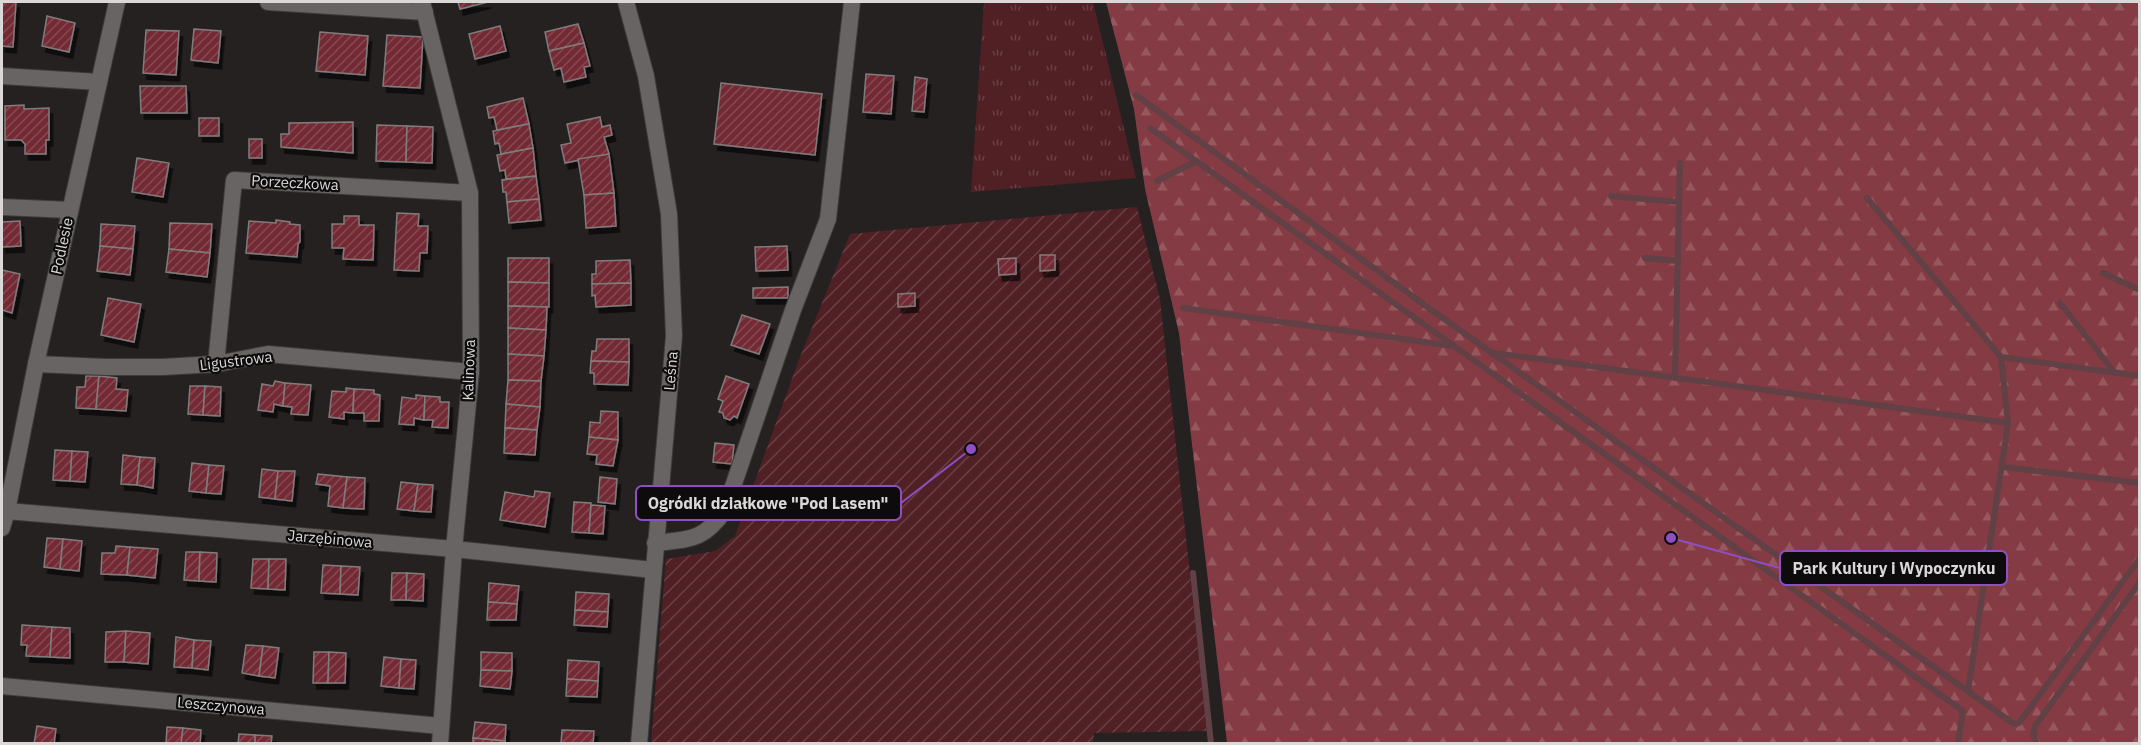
<svg xmlns="http://www.w3.org/2000/svg" width="2141" height="745" font-family="'IBM Plex Sans',sans-serif">
  <style>
    .grass { fill: url(#grass-tufts) }
    .forest { fill: url(#forest-firs) }
    .garden { fill: url(#garden-furrows) }
    .lines { fill: none; stroke-linecap: round; stroke-linejoin: round }
    .stream { stroke: #614145; stroke-width: 6 }
    .building { fill: url(#building-hatch); stroke: #817c7c; stroke-width: 1.5; filter: url(#shadow) }
    .minor-casing { stroke: #3f3b3b; stroke-width: 18 }
    .minor { stroke: #696464; stroke-width: 16 }
    .labels { text-anchor: middle; stroke-width: 4.5; stroke-linejoin: round; paint-order: stroke }
    .street-label { font-size: 15px; fill: #dbd8d8; stroke: #0d0b0b }
    .leader { fill: none; stroke: #8e4ec4; stroke-width: 2 }
    .callout-dot { fill: #8e4ec4; stroke: #0d0b0b; stroke-width: 2 }
    .callout { fill: #0d0b0b; stroke: #8e4ec4; stroke-width: 2 }
    .callout-label { font-size: 16px; text-anchor: middle; font-weight: bold; fill: #dbd8d8 }
  </style>
  <defs>
    <pattern id="grass-tufts" width="24" height="20" patternUnits="userSpaceOnUse" patternTransform="scale(1.5)"><rect width="24" height="20" fill="#512025"/><path d="M3 7l-1-3M5 7V3M7 7l1-3M15 17l-1-3M17 17v-4M19 17l1-3" fill="none" stroke="#694044"/></pattern>
    <pattern id="forest-firs" width="22" height="20" patternUnits="userSpaceOnUse" patternTransform="scale(1.5)"><rect width="22" height="20" fill="#853b43"/><path d="M5 1l3.5 6h-7zM16 11l3.5 6h-7z" fill="#96575d"/></pattern>
    <pattern id="garden-furrows" width="10" height="10" patternUnits="userSpaceOnUse" patternTransform="scale(1.5)"><rect width="10" height="10" fill="#512025"/><path d="M-1 1l2-2M0 10L10 0M9 11l2-2" fill="none" stroke="#694044"/></pattern>
    <pattern id="building-hatch" width="6" height="6" patternUnits="userSpaceOnUse" patternTransform="scale(1.5)"><rect width="6" height="6" fill="#732b34"/><path d="M-1 1l2-2M0 6l6-6M5 7l2-2" fill="none" stroke="#864951"/></pattern>
    <filter id="shadow"><feDropShadow dx="3.5" dy="6" stdDeviation="0" flood-color="#0009"/></filter>
  </defs>
  <rect width="100%" height="100%" fill="#252121"/>
  <polygon class="grass" points="984,2 1093,2 1136,178 971,192"/>
  <polygon class="forest" points="1106,2 2139,2 2139,743 1227,743 1179,333 1145,189 1134,109"/>
  <polygon class="garden" points="1137,207 1160,299 1207,731 1094,733 1093,744 651,744 666,559 715,551 735,536 798,362 850,234"/>
  <g class="lines">
    <g class="stream">
      <polyline points="1136,95 1419,301 2014,724 2019,723 2140,558"/>
      <polyline points="1150,128 1963,711 1958,744"/>
      <polyline points="1157,181 1197,161"/>
      <polyline points="1611,196 1679,202"/>
      <polyline points="1867,198 2001,357 2008,423 1968,691"/>
      <polyline points="1645,258 1678,261"/>
      <polyline points="2103,273 2140,290"/>
      <polyline points="2060,303 2115,373"/>
      <polyline points="1183,308 1453,346"/>
      <polyline points="1494,353 2008,423"/>
      <polyline points="2001,357 2140,376"/>
      <polyline points="1675,378 1680,163"/>
      <polyline points="2003,467 2140,483"/>
      <polyline points="1193,573 1211,744"/>
      <polyline points="2037,744 2033,735 2035,726 2140,582"/>
    </g>
  </g>
  <g class="building">
    <polygon points="2,2 16,2 13,47 2,46"/>
    <polygon points="458,2 488,2 460,9"/>
    <polygon points="47,16 75,23 69,52 42,46"/>
    <polygon points="578,24 584,43 549,51 545,32"/>
    <polygon points="500,26 506,51 475,59 469,34"/>
    <polygon points="194,29 221,31 218,63 191,60"/>
    <polygon points="146,30 179,31 176,75 143,73"/>
    <polygon points="320,32 368,36 365,75 316,71"/>
    <polygon points="387,35 423,37 420,88 383,86"/>
    <polygon points="584,43 590,66 584,67 586,77 564,82 561,68 554,70 549,51"/>
    <polygon points="866,74 894,76 891,114 863,112"/>
    <polygon points="915,77 927,79 924,112 912,111"/>
    <polygon points="721,83 822,94 815,155 714,144"/>
    <polygon points="140,86 186,86 187,113 141,113"/>
    <polygon points="523,98 529,124 497,130 494,117 489,118 487,107"/>
    <polygon points="24,105 24,109 49,108 49,140 46,140 46,154 25,154 25,144 21,140 5,140 5,106"/>
    <polygon points="600,117 602,127 610,125 612,135 604,137 609,154 565,163 561,145 571,143 567,124"/>
    <rect x="199" y="118" width="20" height="18"/>
    <polygon points="353,122 353,153 281,147 281,134 289,134 289,123"/>
    <polygon points="529,124 533,148 501,154 499,143 495,144 493,131"/>
    <polygon points="377,125 407,126 406,162 376,161"/>
    <polygon points="407,126 433,127 432,163 406,162"/>
    <rect x="249" y="139" width="13" height="19"/>
    <polygon points="533,148 536,176 506,179 505,170 500,171 497,155"/>
    <polygon points="609,154 614,193 584,195 578,159"/>
    <polygon points="137,158 169,163 163,197 132,192"/>
    <polygon points="536,176 539,199 507,202 506,192 503,192 502,180"/>
    <polygon points="614,193 616,226 586,228 584,195"/>
    <polygon points="539,199 541,220 509,223 507,202"/>
    <polygon points="397,213 419,214 418,226 428,226 427,253 420,253 419,271 394,270"/>
    <polygon points="344,216 359,216 359,225 374,225 373,260 343,259 344,248 332,248 332,224 344,224"/>
    <polygon points="276,220 290,222 290,224 300,225 300,242 298,244 297,257 246,253 249,221 276,223"/>
    <polygon points="20,221 21,246 2,247 2,222"/>
    <polygon points="170,223 212,224 210,253 169,249"/>
    <polygon points="101,224 135,226 133,249 100,246"/>
    <polygon points="100,246 133,249 130,275 97,271"/>
    <polygon points="787,246 788,270 756,271 755,247"/>
    <polygon points="169,249 210,253 207,277 166,272"/>
    <polygon points="1040,255 1055,255 1055,270 1040,271"/>
    <polygon points="508,258 549,258 549,283 508,282"/>
    <polygon points="1016,258 1016,274 999,275 998,259"/>
    <polygon points="630,260 631,283 592,284 592,274 596,274 596,261"/>
    <polygon points="2,270 20,274 12,313 2,310"/>
    <polygon points="508,282 549,283 549,307 508,306"/>
    <polygon points="631,283 631,305 596,307 595,295 592,296 592,284"/>
    <polygon points="788,287 788,298 753,298 753,288"/>
    <polygon points="915,293 915,306 898,307 898,294"/>
    <polygon points="108,298 141,304 134,342 101,335"/>
    <polygon points="508,306 547,307 546,330 508,328"/>
    <polygon points="742,315 770,324 759,354 731,345"/>
    <polygon points="508,328 546,330 544,356 508,354"/>
    <polygon points="597,339 629,339 629,362 591,361 592,351 596,351"/>
    <polygon points="508,354 544,356 541,381 508,380"/>
    <polygon points="591,361 629,362 628,385 594,384 594,373 590,373"/>
    <polygon points="86,376 99,376 96,409 76,408 77,387 85,387"/>
    <polygon points="99,376 117,378 116,389 128,390 126,411 96,409"/>
    <polygon points="726,376 749,384 737,418 734,416 730,420 724,418 723,413 719,412 723,401 718,399"/>
    <polygon points="508,380 541,381 540,407 506,404"/>
    <polygon points="275,381 285,383 283,406 274,404 273,412 258,410 262,384 273,386"/>
    <polygon points="285,383 311,385 308,415 291,414 292,407 283,406"/>
    <polygon points="190,386 205,386 203,415 188,414"/>
    <polygon points="205,386 221,387 220,416 203,415"/>
    <polygon points="346,388 354,389 353,413 344,412 344,419 329,417 332,391 346,392"/>
    <polygon points="354,389 374,390 374,394 380,395 379,421 364,421 364,413 353,413"/>
    <polygon points="416,395 425,396 424,420 414,418 414,425 399,424 402,397 416,399"/>
    <polygon points="425,396 440,397 440,402 449,402 448,428 432,427 433,420 424,420"/>
    <polygon points="506,404 540,407 537,430 505,428"/>
    <polygon points="601,411 618,412 618,440 589,437 590,422 600,423"/>
    <polygon points="505,428 537,430 535,455 504,453"/>
    <polygon points="589,437 618,440 613,466 596,464 597,455 587,454"/>
    <polygon points="715,443 734,445 732,464 713,462"/>
    <polygon points="55,450 72,451 70,481 53,480"/>
    <polygon points="72,451 88,452 85,482 70,481"/>
    <polygon points="123,455 140,457 137,485 121,484"/>
    <polygon points="140,457 155,458 153,488 137,485"/>
    <polygon points="192,463 209,465 206,493 189,491"/>
    <polygon points="209,465 224,466 221,494 206,493"/>
    <polygon points="262,469 278,471 275,499 259,497"/>
    <polygon points="278,471 295,471 292,501 275,499"/>
    <polygon points="318,474 347,477 343,508 328,506 330,486 316,484"/>
    <polygon points="347,477 365,478 364,509 343,508"/>
    <polygon points="600,477 617,479 615,504 598,502"/>
    <polygon points="401,482 418,484 414,511 397,509"/>
    <polygon points="418,484 433,485 431,512 414,511"/>
    <polygon points="535,491 550,493 545,527 500,520 505,492 534,497"/>
    <polygon points="574,502 591,503 589,533 572,532"/>
    <polygon points="591,505 605,506 603,534 589,533"/>
    <polygon points="47,538 63,539 60,569 44,567"/>
    <polygon points="63,539 82,541 79,571 60,569"/>
    <polygon points="116,546 130,547 127,575 101,574 102,553 115,553"/>
    <polygon points="130,547 158,549 155,578 127,575"/>
    <polygon points="186,552 200,552 199,581 184,580"/>
    <polygon points="200,552 217,553 216,582 199,581"/>
    <polygon points="253,559 269,559 268,589 251,588"/>
    <polygon points="269,559 286,559 285,590 268,589"/>
    <polygon points="323,565 341,566 340,594 321,593"/>
    <polygon points="341,566 360,567 358,595 340,594"/>
    <polygon points="392,573 407,573 406,600 391,600"/>
    <polygon points="407,573 424,574 423,601 406,600"/>
    <polygon points="489,583 519,586 517,604 488,602"/>
    <polygon points="576,592 609,594 608,612 575,610"/>
    <polygon points="488,602 517,604 516,620 487,620"/>
    <polygon points="575,610 608,612 607,627 574,625"/>
    <polygon points="22,625 52,627 50,657 26,656 27,645 21,645"/>
    <polygon points="52,627 70,628 70,658 50,657"/>
    <polygon points="126,631 124,662 105,662 106,632"/>
    <polygon points="126,631 150,633 148,664 124,662"/>
    <polygon points="176,637 194,640 192,668 174,667"/>
    <polygon points="194,640 211,641 208,670 192,668"/>
    <polygon points="246,645 263,646 259,676 242,673"/>
    <polygon points="263,646 279,648 275,678 259,676"/>
    <polygon points="314,652 329,652 328,683 313,683"/>
    <polygon points="329,652 346,653 345,683 328,683"/>
    <polygon points="481,652 512,653 512,671 481,670"/>
    <polygon points="384,657 401,659 399,688 381,686"/>
    <polygon points="401,659 416,660 414,689 399,688"/>
    <polygon points="568,660 599,662 598,681 567,679"/>
    <polygon points="481,670 512,671 510,689 480,686"/>
    <polygon points="567,679 598,681 597,697 566,696"/>
    <polygon points="475,722 506,725 505,741 473,738"/>
    <polygon points="37,726 56,729 54,744 34,744"/>
    <polygon points="167,727 183,728 181,744 166,744"/>
    <polygon points="183,728 201,730 200,744 181,744"/>
    <polygon points="562,730 594,731 593,744 561,744"/>
    <polygon points="239,734 255,735 255,744 238,744"/>
    <polygon points="255,735 272,736 271,744 255,744"/>
    <polygon points="473,738 505,741 505,744 473,744"/>
  </g>
  <g class="lines">
    <g class="minor-casing">
      <g id="minor">
        <polyline points="268,2 425,12"/>
        <polyline points="422,2 470,193 471,372 454,549 440,744"/>
        <polyline points="626,2 646,76 669,214 674,336 639,744"/>
        <polyline points="2,76 99,82"/>
        <polyline points="2,207 70,210"/>
        <polyline points="36,364 105,367 162,367 216,364 268,354 471,372"/>
        <polyline points="216,364 234,180 470,193"/>
        <polyline points="7,511 454,549 653,570"/>
        <polyline points="2,528 7,511 36,364 117,2"/>
        <path d="M 655,543 C 691,539 703,541 725,510 L 793,310 L 828,219 L 852,2"/>
        <polyline points="2,686 441,726"/>
      </g>
    </g>
    <use href="#minor" class="minor"/>
  </g>
  <g class="labels">
    <g class="street-label">
      <text transform="translate(295 183) rotate(3)" y="5">Porzeczkowa</text>
      <text transform="translate(62 246) rotate(-78)" y="5">Podlesie</text>
      <text transform="translate(236 361) rotate(-7)" y="5">Ligustrowa</text>
      <text transform="translate(469 370) rotate(-88)" y="5">Kalinowa</text>
      <text transform="translate(671 371) rotate(-85)" y="5">Leśna</text>
      <text transform="translate(330 539) rotate(5)" y="5">Jarzębinowa</text>
      <text transform="translate(221 706) rotate(5)" y="5">Leszczynowa</text>
    </g>
  </g>
  <path class="leader" d="M971 449L901 503M1671 538L1780 568"/>
  <g class="callout-dot">
    <circle cx="971" cy="449" r="6"/>
    <circle cx="1671" cy="538" r="6"/>
  </g>
  <g class="callout">
    <rect x="636" y="486" width="265" height="34" rx="6"/>
    <rect x="1780" y="551" width="227" height="34" rx="6"/>
  </g>
  <g class="callout-label">
    <text x="768" y="509">Ogródki działkowe "Pod Lasem"</text>
    <text x="1894" y="574">Park Kultury i Wypoczynku</text>
  </g>
  <rect width="2141" height="745" fill="none" stroke="#dbd8d8" stroke-width="6"/>
</svg>
